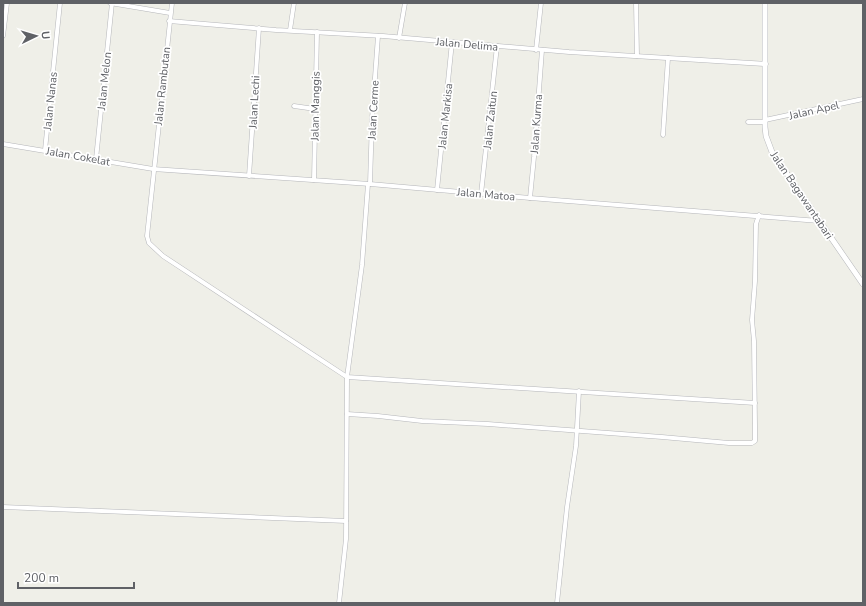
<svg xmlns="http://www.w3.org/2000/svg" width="866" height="606" font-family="'Nunito Sans',sans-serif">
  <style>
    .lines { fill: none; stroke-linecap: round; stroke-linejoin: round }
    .minor-casing { stroke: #b5b6ba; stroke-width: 5 }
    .tertiary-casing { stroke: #b5b6ba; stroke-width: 6 }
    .minor { stroke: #fff; stroke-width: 4 }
    .tertiary { stroke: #fff; stroke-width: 5 }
    .labels { text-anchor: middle; stroke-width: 3.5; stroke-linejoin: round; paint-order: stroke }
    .street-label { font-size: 11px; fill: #5f6166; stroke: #fff }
  </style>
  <rect width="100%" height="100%" fill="#efefe8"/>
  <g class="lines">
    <g class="minor-casing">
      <g id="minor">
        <polyline points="110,3 170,13"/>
        <polyline points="172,3 147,236 149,243 163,256 347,377 755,403"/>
        <polyline points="636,3 637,56"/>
        <polyline points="169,21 276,30 383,36 569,52 766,64"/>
        <polyline points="290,30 294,3"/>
        <polyline points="3,36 7,3"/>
        <polyline points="399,38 405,3"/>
        <polyline points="536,50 541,3"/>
        <polyline points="294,106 315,109"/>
        <polyline points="765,120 863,99"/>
        <polyline points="748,122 765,122"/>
        <polyline points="663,135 668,58"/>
        <polyline points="3,144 153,169 370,184 530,198 819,221"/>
        <polyline points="45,150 60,3"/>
        <polyline points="96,159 112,3"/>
        <polyline points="249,176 259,28"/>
        <polyline points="314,180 317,32"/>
        <polyline points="370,184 372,119 378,36"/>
        <polyline points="437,190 452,42"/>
        <polyline points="481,194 497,46"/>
        <polyline points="530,198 534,157 542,50"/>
        <polyline points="347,414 378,416 422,421 488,424 662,437 729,443 752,443 755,441 755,426 754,341 752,320 755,281 756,224 759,215"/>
        <polyline points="3,507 346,521"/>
        <polyline points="339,603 346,539 347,377 362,265 368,184"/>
        <polyline points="557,603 567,507 576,446 579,391"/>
      </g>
    </g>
    <g class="tertiary-casing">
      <polyline id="tertiary" points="765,3 765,127 766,136 772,152 863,284"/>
    </g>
    <use href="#minor" class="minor"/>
    <use href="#tertiary" class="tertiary"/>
  </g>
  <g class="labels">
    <g class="street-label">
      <text transform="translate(467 44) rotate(5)" y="4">Jalan Delima</text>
      <text transform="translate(104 81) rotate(-84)" y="4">Jalan Melon</text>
      <text transform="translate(162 86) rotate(-84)" y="4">Jalan Rambutan</text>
      <text transform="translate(50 101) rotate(-84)" y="4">Jalan Nanas</text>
      <text transform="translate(254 102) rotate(-87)" y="4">Jalan Lechi</text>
      <text transform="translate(315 106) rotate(-89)" y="4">Jalan Manggis</text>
      <text transform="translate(373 110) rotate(-87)" y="4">Jalan Cerme</text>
      <text transform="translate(814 110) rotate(-13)" y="4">Jalan Apel</text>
      <text transform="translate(445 116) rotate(-84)" y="4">Jalan Markisa</text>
      <text transform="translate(490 120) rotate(-84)" y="4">Jalan Zaitun</text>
      <text transform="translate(536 124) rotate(-86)" y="4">Jalan Kurma</text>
      <text transform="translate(78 156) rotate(10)" y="4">Jalan Cokelat</text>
      <text transform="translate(486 194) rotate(5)" y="4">Jalan Matoa</text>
      <text transform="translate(802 195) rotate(56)" y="4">Jalan Bagawantabari</text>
    </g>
  </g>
  <rect width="866" height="606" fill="none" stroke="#5f6166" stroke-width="8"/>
  <g transform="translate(36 36) rotate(85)" stroke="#ffffff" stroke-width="3" paint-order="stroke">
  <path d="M0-3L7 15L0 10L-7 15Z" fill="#5f6166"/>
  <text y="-6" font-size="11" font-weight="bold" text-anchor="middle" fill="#5f6166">U</text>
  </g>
  <path d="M18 582v6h116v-6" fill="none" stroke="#5f6166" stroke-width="2"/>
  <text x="24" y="582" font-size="12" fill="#5f6166" stroke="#ffffff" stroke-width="3" paint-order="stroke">200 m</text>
</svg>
